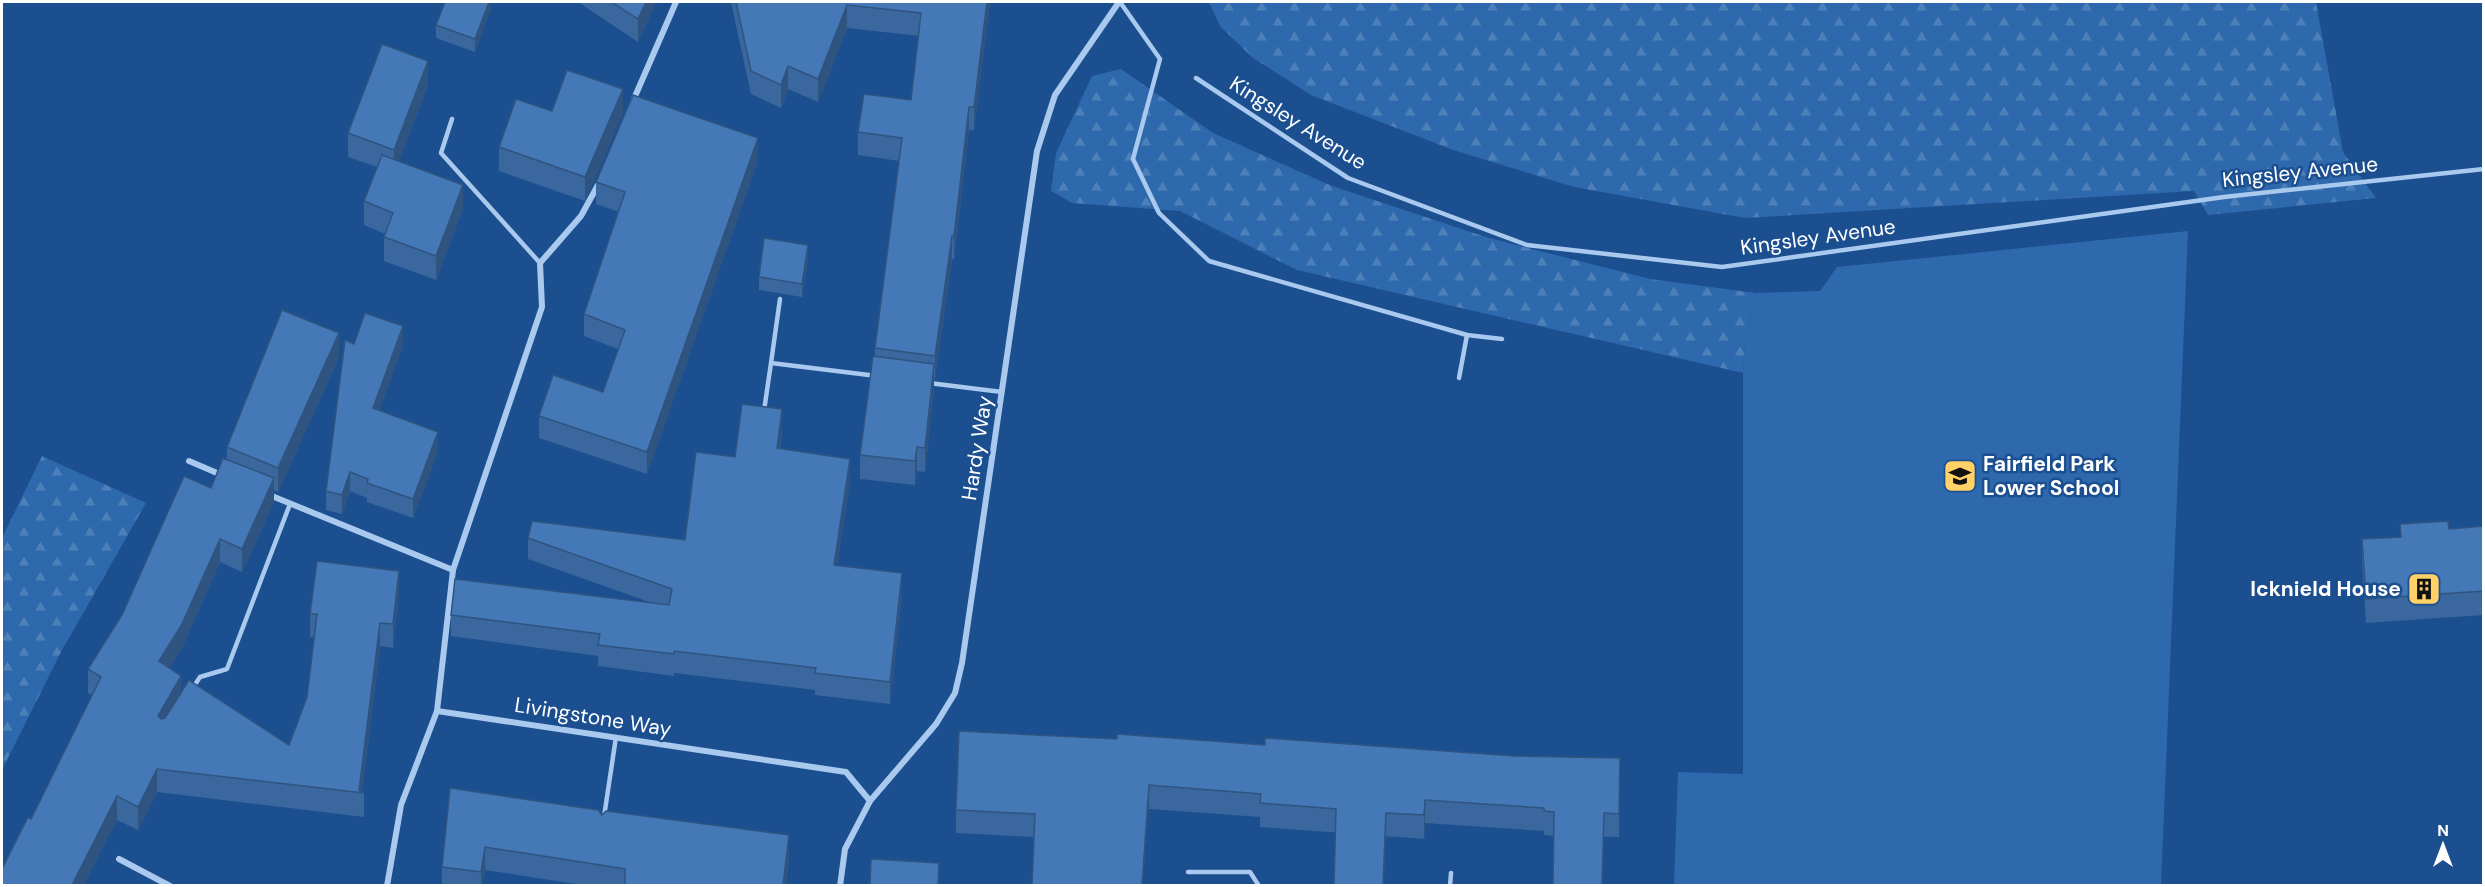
<svg xmlns="http://www.w3.org/2000/svg" width="2485" height="887" font-family="'DM Sans',sans-serif">
  <style>
    .green { fill: #2e69ad }
    .forest { fill: url(#forest-firs) }
    .lines { fill: none; stroke-linecap: round; stroke-linejoin: round }
    .lane { stroke: #a9c9ee; stroke-width: 4.5 }
    .street { stroke: #a9c9ee; stroke-width: 6 }
    .wall { fill: #3a679d }
    .shaded-wall { fill: #305480 }
    .building { fill: #4478b7; stroke: #305480; stroke-width: 1.5 }
    .labels { text-anchor: middle; stroke-width: 5; stroke-linejoin: round; paint-order: stroke }
    .street-label { font-size: 21px; fill: #fff; stroke: #1b4f8f }
    .poi-label { font-size: 21px; font-weight: bold; fill: #fff; stroke: #1b4f8f; text-anchor: start }
  </style>
  <defs>
    <pattern id="forest-firs" width="22" height="20" patternUnits="userSpaceOnUse" patternTransform="scale(1.5)"><rect width="22" height="20" fill="#2e69ad"/><path d="M5 1l3.5 6h-7zM16 11l3.5 6h-7z" fill="#4d80b9"/></pattern>
  </defs>
  <rect width="100%" height="100%" fill="#1b4f8f"/>
  <polygon class="green" points="2188,231 2161,885 1674,886 1678,772 1743,774 1743,373 1745,342 1756,293 1820,291 1837,267"/>
  <g class="forest">
    <polygon points="1209,2 2316,2 2343,152 2376,198 2208,215 2194,191 1745,218 1574,187 1453,150 1311,95 1253,58 1220,26"/>
    <polygon points="1121,69 1213,133 1332,186 1489,238 1650,279 1756,293 1745,342 1743,373 1297,270 1180,211 1072,203 1051,191 1056,153 1092,76"/>
    <polygon points="42,456 146,503 61,652 2,770 2,538"/>
  </g>
  <g class="lines">
    <g class="lane">
      <polyline points="1120,2 1160,59 1133,159 1159,213 1209,261 1467,335 1502,339"/>
      <polyline points="1196,78 1348,178 1527,245 1722,267 2224,197 2484,169"/>
      <polyline points="452,119 441,153 540,263"/>
      <polyline points="780,299 771,363 877,376"/>
      <polyline points="1459,378 1467,335"/>
      <polyline points="929,383 1002,392"/>
      <polyline points="764,411 771,363"/>
      <polyline points="192,689 200,677 227,669 290,504"/>
      <polyline points="604,817 616,737"/>
      <polyline points="1188,872 1250,872 1259,886"/>
      <polyline points="1450,886 1451,873"/>
    </g>
    <g class="street">
      <polyline points="633,101 676,2"/>
      <polyline points="189,461 224,476"/>
      <polyline points="267,494 453,570"/>
      <polyline points="437,711 846,772 870,801"/>
      <polyline points="119,859 170,886"/>
      <polyline points="387,886 401,805 437,711 453,570 542,307 540,263 581,216 598,185"/>
      <polyline points="840,886 845,849 870,801 936,724 955,693 962,663 1037,151 1055,95 1119,2"/>
    </g>
  </g>
  <g class="wall">
    <polygon points="491,2 491,8 475,52 436,38 436,25"/>
    <polygon points="578,2 656,2 638,42"/>
    <polygon points="731,2 990,2 974,130 969,130 954,259 952,259 935,379 934,379 934,388 925,472 917,471 915,485 860,479 860,455 875,357 875,348 899,161 858,155 858,132 911,100 919,36 847,28 818,102 788,89 781,108 751,94"/>
    <polygon points="428,85 399,161 463,209 436,280 384,261 384,237 385,234 364,225 364,201 377,167 348,157 348,133"/>
    <polygon points="552,111 623,113 585,201 499,171 499,147"/>
    <polygon points="758,160 647,474 539,438 539,416 603,392 618,349 584,336 584,314 619,212 596,204 596,182"/>
    <polygon points="808,258 802,297 759,290 759,277"/>
    <polygon points="354,344 403,345 379,410 438,451 413,518 367,502 367,498 350,491 342,514 326,510 326,491"/>
    <polygon points="339,357 278,492 274,490 274,502 242,572 220,562 182,648 169,668 181,693 289,745 307,697 314,637 310,637 310,614 399,594 393,648 380,646 362,792 364,793 364,817 157,792 138,830 117,820 31,819 92,695 88,693 88,669 211,488 227,459 227,447"/>
    <polygon points="782,431 780,448 850,481 837,566 902,595 890,704 815,695 815,690 674,673 674,676 598,666 598,656 451,636 451,615 649,602 528,559 528,538 685,540 735,457"/>
    <polygon points="2400,524 2449,529 2484,526 2484,615 2366,623 2362,563 2362,539 2400,537"/>
    <polygon points="1117,739 1514,756 1620,758 1619,837 1554,836 1544,835 1544,831 1425,823 1424,839 1260,827 1260,817 1149,809 1034,837 956,833 956,810"/>
    <polygon points="450,788 602,815 789,859 786,885 582,885 485,870 482,885 442,885 442,867"/>
  </g>
  <g class="shaded-wall">
    <polygon points="489,2 491,2 491,8 475,52 475,39"/>
    <polygon points="646,2 656,2 638,42 638,19"/>
    <polygon points="987,2 990,2 974,130 974,107"/>
    <polygon points="847,5 847,28 818,102 818,79"/>
    <polygon points="428,61 428,85 394,174 394,150"/>
    <polygon points="788,66 788,89 781,108 781,85"/>
    <polygon points="623,89 623,113 585,201 585,177"/>
    <polygon points="969,107 969,130 954,259 954,236"/>
    <polygon points="758,138 758,160 647,474 647,452"/>
    <polygon points="463,185 463,209 436,280 436,256"/>
    <polygon points="952,236 952,259 935,379 935,356"/>
    <polygon points="808,245 808,258 802,297 802,284"/>
    <polygon points="403,326 403,345 373,427 373,408"/>
    <polygon points="339,333 339,357 278,492 278,468"/>
    <polygon points="934,364 934,388 925,472 925,448"/>
    <polygon points="782,409 782,431 777,469 777,448"/>
    <polygon points="438,432 438,451 413,518 413,499"/>
    <polygon points="917,447 917,471 915,485 915,461"/>
    <polygon points="850,459 850,481 834,587 834,565"/>
    <polygon points="350,472 350,491 342,514 342,495"/>
    <polygon points="274,478 274,502 242,572 242,549"/>
    <polygon points="220,539 220,562 182,648 159,684 159,661"/>
    <polygon points="399,571 399,594 393,648 393,624"/>
    <polygon points="902,573 902,595 890,704 890,682"/>
    <polygon points="380,623 380,646 362,793 359,793"/>
    <polygon points="181,676 181,699 158,740 158,716"/>
    <polygon points="157,769 157,792 138,830 138,807"/>
    <polygon points="1149,785 1149,809 1143,885 1142,885"/>
    <polygon points="117,796 117,820 84,885 72,885"/>
    <polygon points="1425,800 1425,823 1424,839 1424,815"/>
    <polygon points="1386,813 1386,836 1384,885 1383,885"/>
    <polygon points="789,835 789,859 786,885 783,885"/>
    <polygon points="485,847 485,870 482,885 481,885 481,872"/>
  </g>
  <g class="building">
    <polygon points="445,2 489,2 475,39 436,25"/>
    <polygon points="611,2 646,2 638,19"/>
    <polygon points="736,2 987,2 974,107 969,107 954,236 952,236 935,356 875,348 902,138 858,132 864,94 911,100 921,13 847,5 818,79 788,66 781,85 751,71"/>
    <polygon points="382,44 428,61 394,150 348,133"/>
    <polygon points="567,70 623,89 585,177 499,147 516,99 552,111"/>
    <polygon points="633,95 758,138 647,452 539,416 553,375 603,392 625,330 584,314 625,192 596,182"/>
    <polygon points="382,155 463,185 436,256 384,237 393,213 364,201"/>
    <polygon points="764,238 808,245 802,284 759,277"/>
    <polygon points="282,310 339,333 278,468 227,447"/>
    <polygon points="365,313 403,326 373,408 438,432 413,499 367,483 368,479 350,472 342,495 326,491 345,340 354,344"/>
    <polygon points="873,356 934,364 925,448 917,447 915,461 860,455"/>
    <polygon points="742,404 782,409 777,448 850,459 834,565 902,573 890,682 815,673 816,668 674,651 674,654 598,645 600,634 451,615 455,579 669,605 672,589 528,538 532,521 685,540 696,452 735,457"/>
    <polygon points="223,458 274,478 242,549 220,539 182,624 159,661 181,676 158,716 161,719 165,718 189,680 289,745 307,697 317,614 310,614 317,561 399,571 393,624 380,623 359,790 364,793 157,769 138,807 117,796 72,885 2,885 2,869 28,817 31,819 101,677 88,669 122,615 184,476 211,488"/>
    <polygon points="2448,521 2449,529 2484,526 2484,591 2366,599 2362,539 2401,537 2400,524"/>
    <polygon points="959,731 1117,739 1117,734 1265,745 1265,738 1514,756 1620,758 1619,814 1604,813 1602,885 1553,885 1554,812 1544,811 1544,808 1425,800 1424,815 1386,813 1383,885 1334,885 1336,809 1260,803 1261,794 1149,785 1142,885 1032,885 1035,814 956,810"/>
    <polygon points="450,788 598,810 602,815 606,811 789,835 783,885 625,885 625,869 485,847 481,872 442,867"/>
    <polygon points="871,859 939,863 938,885 870,885"/>
  </g>
  <defs>
    <g id="school-square" transform="scale(1.725)"><rect x="-9" y="-9" width="18" height="18" rx="4" fill="#ffd166" stroke="#1b4f8f"/><path d="M0-5L7-2L0 1L-7-2ZM-4 1L0 2.5L4 1V4Q0 6-4 4Z" fill="#111"/></g>
    <g id="building-square" transform="scale(1.725)"><rect x="-9" y="-9" width="18" height="18" rx="4" fill="#ffd166" stroke="#1b4f8f"/><path d="M-4-6H4V6H1V3H-1V6H-4ZM-2.5-4.3h1.7v1.8h-1.7ZM.8-4.3h1.7v1.8H.8ZM-2.5-1h1.7V.8h-1.7ZM.8-1h1.7V.8H.8Z" fill="#111"/></g>
  </defs>
  <g fill-rule="evenodd">
    <use href="#school-square" x="1960" y="476"/>
    <use href="#building-square" x="2424" y="589"/>
  </g>
  <g class="labels">
    <g class="street-label">
      <text transform="translate(1298 123) rotate(32)" y="7">Kingsley Avenue</text>
      <text transform="translate(2300 172) rotate(-6)" y="7">Kingsley Avenue</text>
      <text transform="translate(1818 237) rotate(-8)" y="7">Kingsley Avenue</text>
      <text transform="translate(977 448) rotate(-81)" y="7">Hardy Way</text>
      <text transform="translate(593 717) rotate(9)" y="7">Livingstone Way</text>
    </g>
    <g class="poi-label">
      <text x="1983" y="471">Fairfield Park<tspan x="1983" dy="24">Lower School</tspan></text>
      <text x="2401" y="596" text-anchor="end">Icknield House</text>
    </g>
  </g>
  <rect width="2485" height="887" fill="none" stroke="#ffffff" stroke-width="6"/>
  <g transform="translate(2443 845)" stroke="#1b4f8f" stroke-width="4.5" paint-order="stroke">
  <path d="M0-4.5L10 22L0 15L-10 22Z" fill="#ffffff"/>
  <text y="-9" font-size="16" font-weight="bold" text-anchor="middle" fill="#ffffff">N</text>
  </g>
</svg>
